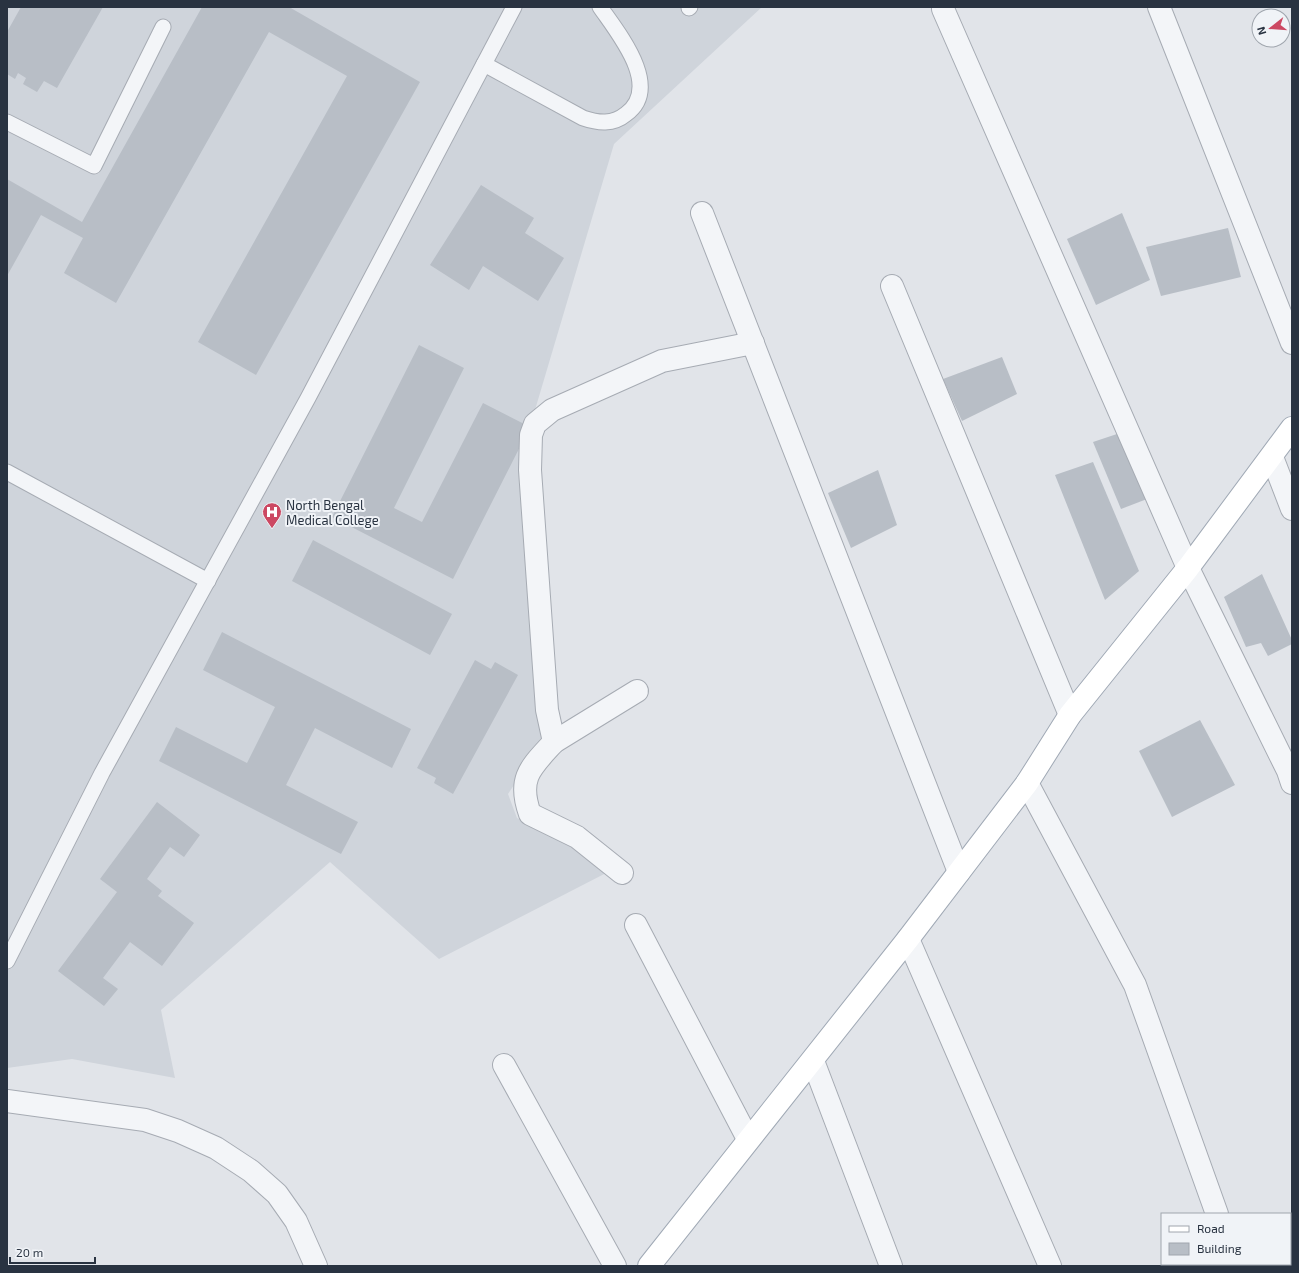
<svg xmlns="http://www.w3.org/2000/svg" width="1299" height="1273" font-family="'Exo 2',sans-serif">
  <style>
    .built { fill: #cfd4db }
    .building { fill: #b8bec6 }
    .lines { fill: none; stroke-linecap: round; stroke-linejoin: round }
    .service-casing { stroke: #a6abb3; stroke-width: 17 }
    .minor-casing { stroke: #a6abb3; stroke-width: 24 }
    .primary-casing { stroke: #a0a9b5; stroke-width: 24 }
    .service { stroke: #f3f5f8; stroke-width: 15 }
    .minor { stroke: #f3f5f8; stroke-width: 22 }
    .primary { stroke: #fff; stroke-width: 22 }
    .labels { text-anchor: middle; stroke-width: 4; stroke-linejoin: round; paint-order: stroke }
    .poi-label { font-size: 13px; fill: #293341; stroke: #f0f3f7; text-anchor: start }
  </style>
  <rect width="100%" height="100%" fill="#e1e4e9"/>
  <polygon class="built" points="7,7 762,7 614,144 532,420 546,737 508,794 517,818 548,833 610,871 439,959 330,862 161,1010 175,1078 72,1059 7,1068"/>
  <g class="building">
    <polygon points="21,7 103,7 57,88 44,81 37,92 23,84 26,78 18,73 15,79 7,74 7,32"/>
    <polygon points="202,7 289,7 420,82 256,375 198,342 347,76 269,32 116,303 64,273 83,238 41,215 7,276 7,179 82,222"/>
    <polygon points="481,185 534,218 525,233 564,258 538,301 483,266 469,290 430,265"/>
    <polygon points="1122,213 1150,280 1096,305 1067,239"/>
    <polygon points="1228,228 1241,277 1161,296 1146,247"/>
    <polygon points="419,345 464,368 394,508 422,522 483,403 530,427 453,579 332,517"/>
    <polygon points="1002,357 1017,394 962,421 943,379"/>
    <polygon points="1120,433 1147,499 1121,509 1093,442"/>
    <polygon points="1093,462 1139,571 1105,600 1055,475"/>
    <polygon points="878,470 897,525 851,548 828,493"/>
    <polygon points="313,540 452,614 430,655 292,581"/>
    <polygon points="1262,574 1292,640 1292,644 1268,656 1261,643 1246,647 1224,597"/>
    <polygon points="222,632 411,729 392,768 315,728 286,785 358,822 341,854 159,761 176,727 247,763 275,707 203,670"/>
    <polygon points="475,660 491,669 495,662 518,675 453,794 434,783 436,778 417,768"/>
    <polygon points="1200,720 1235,785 1172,817 1139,751"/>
    <polygon points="157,802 200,835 184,857 170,847 147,879 162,891 158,896 194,923 162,966 130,942 103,978 118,989 104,1006 58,971 117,892 100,879"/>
  </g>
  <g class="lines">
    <g class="service-casing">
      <g id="service">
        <polyline points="689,8 690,7"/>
        <path d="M 484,64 L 583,118 C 598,123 613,125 626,114 C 663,87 618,33 600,7"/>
        <polyline points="7,122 94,166 163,27"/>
        <polyline points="7,472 208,581"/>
        <polyline points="7,961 102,773 308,398 514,7"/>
      </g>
    </g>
    <g class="minor-casing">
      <g id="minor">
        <polyline points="1159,7 1292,343"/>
        <polyline points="943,9 1188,568 1288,771 1292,783"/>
        <polyline points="702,213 959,872"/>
        <polyline points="892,286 1070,715"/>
        <polyline points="1272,457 1292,509"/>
        <polyline points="554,742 637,691"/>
        <polyline points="1027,783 1135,985 1217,1214"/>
        <path d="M 622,873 L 577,837 L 530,814 C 517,778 531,767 554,742 L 547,710 L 530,470 L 531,435 L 535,424 L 552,410 L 662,361 L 753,343"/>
        <polyline points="636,925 748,1139"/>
        <polyline points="908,939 1050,1266"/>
        <polyline points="813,1061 891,1266"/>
        <polyline points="504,1065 615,1266"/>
        <polyline points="7,1101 145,1120 178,1131 216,1148 251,1171 277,1194 296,1221 316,1266"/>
        <polyline points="1235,1264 1236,1266"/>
      </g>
    </g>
    <g class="primary-casing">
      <polyline id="primary" points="649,1266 908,939 1027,783 1070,715 1188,568 1292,428"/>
    </g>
    <use href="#service" class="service"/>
    <use href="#minor" class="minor"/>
    <use href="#primary" class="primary"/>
  </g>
  <defs>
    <g id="hospital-pin" transform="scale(1)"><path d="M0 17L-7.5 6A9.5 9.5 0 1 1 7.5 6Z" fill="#cc4862" stroke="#f0f3f7"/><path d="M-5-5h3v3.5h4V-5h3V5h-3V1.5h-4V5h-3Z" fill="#fff"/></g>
  </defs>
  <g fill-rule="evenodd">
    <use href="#hospital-pin" x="272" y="512"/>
  </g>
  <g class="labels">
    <g class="poi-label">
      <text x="286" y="510">North Bengal<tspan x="286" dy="15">Medical College</tspan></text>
    </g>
  </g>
  <rect width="1299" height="1273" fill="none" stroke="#293341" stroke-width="16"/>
  <rect x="1161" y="1213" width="130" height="52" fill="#f0f3f7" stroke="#a0a6ae"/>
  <rect x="1169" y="1226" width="20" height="6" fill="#ffffff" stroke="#a0a6ae"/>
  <text x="1197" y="1233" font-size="12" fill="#293341">Road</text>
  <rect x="1169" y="1243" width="20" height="12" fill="#b8bec6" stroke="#a0a6ae"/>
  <text x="1197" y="1253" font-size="12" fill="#293341">Building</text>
  <g transform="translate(1271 28) rotate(253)"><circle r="19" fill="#f0f3f7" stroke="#a0a6ae"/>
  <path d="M0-3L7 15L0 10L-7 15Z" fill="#cc4862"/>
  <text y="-6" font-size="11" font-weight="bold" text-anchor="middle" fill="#293341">N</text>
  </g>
  <path d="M10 1257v6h85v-6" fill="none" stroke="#293341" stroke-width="2"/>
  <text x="16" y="1257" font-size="12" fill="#293341" stroke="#f0f3f7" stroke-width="3" paint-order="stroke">20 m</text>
</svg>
